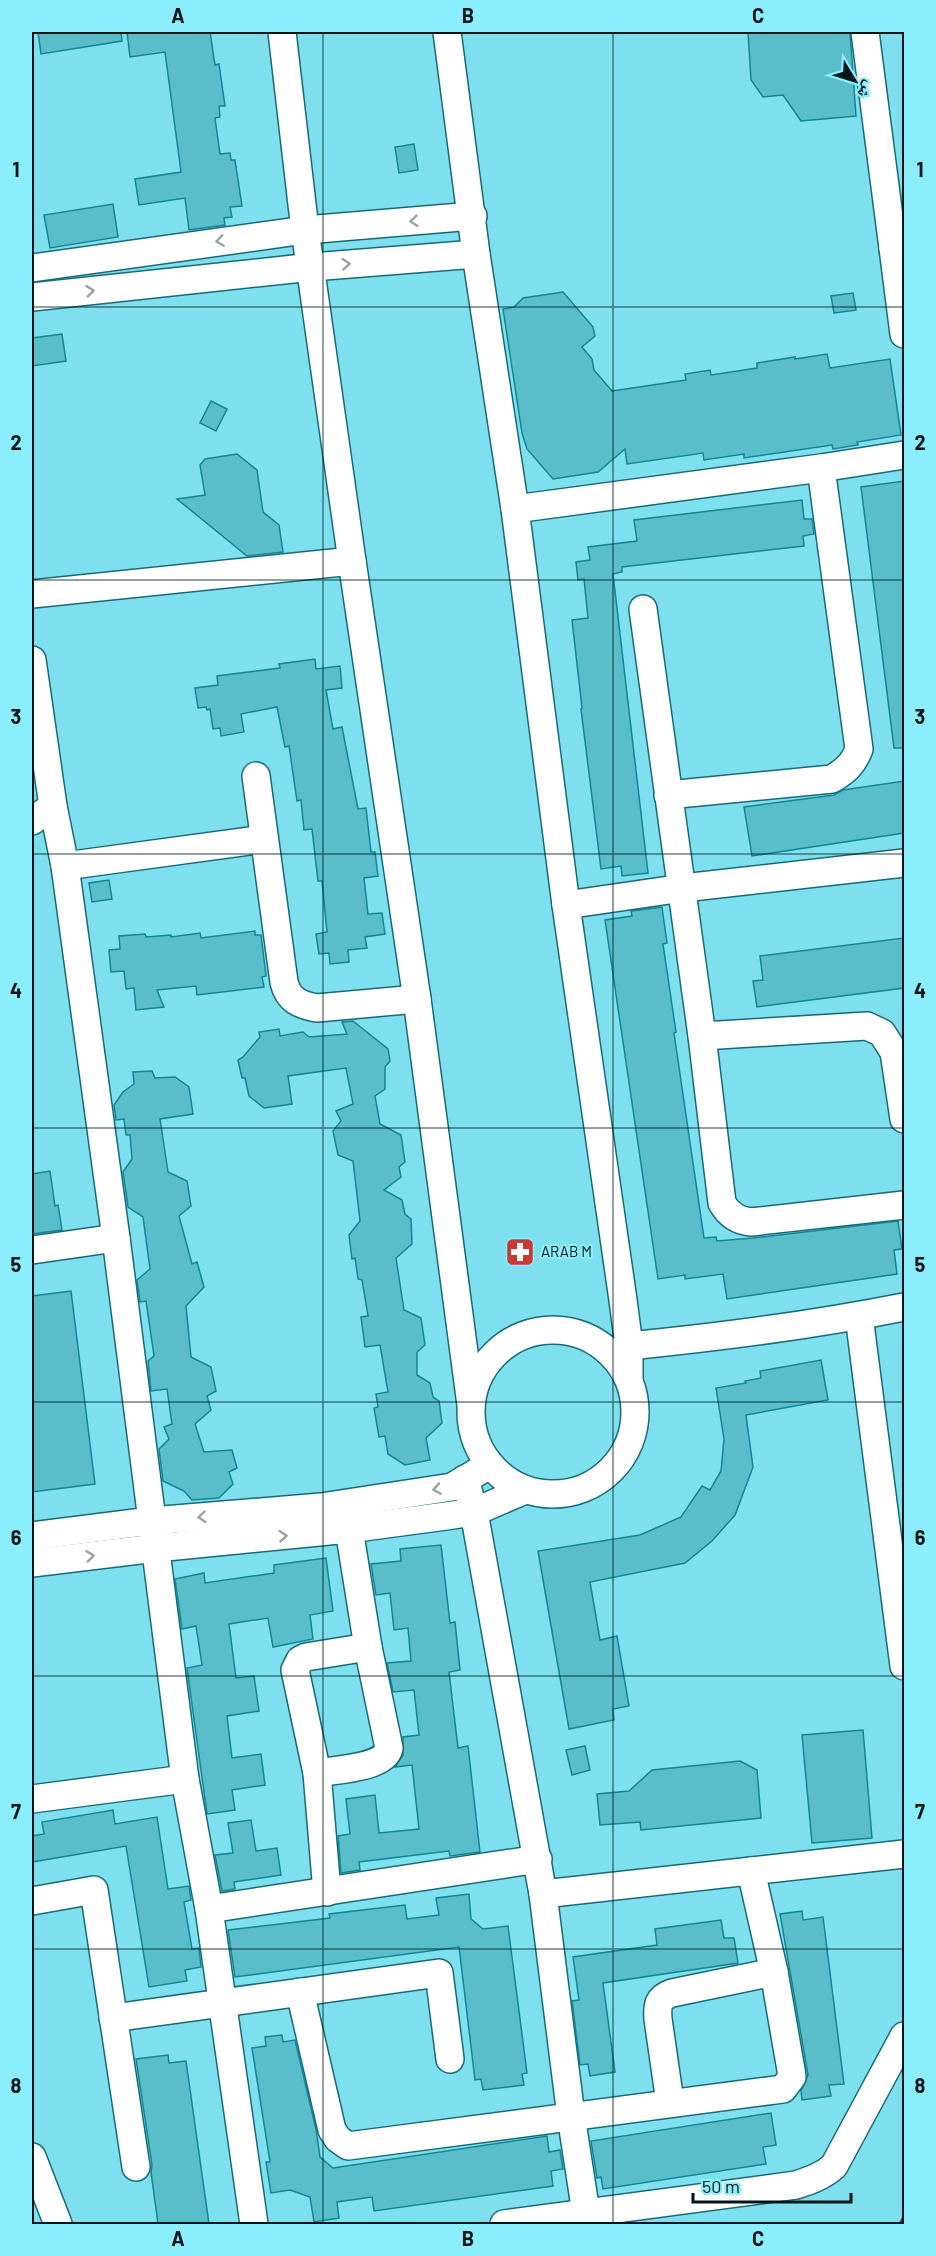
<svg xmlns="http://www.w3.org/2000/svg" width="936" height="2256" font-family="Barlow,'Noto Naskh Arabic',sans-serif">
  <style>
    .building { fill: #59bdca; stroke: #118794; stroke-width: 1.5 }
    .lines { fill: none; stroke-linecap: round; stroke-linejoin: round }
    .minor-casing { stroke: #186b75; stroke-width: 30 }
    .minor { stroke: #fff; stroke-width: 27 }
    .rail { stroke: #244e54; stroke-width: 4.5; stroke-dasharray: 12 6; stroke-linecap: butt }
    .oneway { stroke: #9aa2a3 }
    .grid { fill: none; stroke: #021619; stroke-width: 1.5; stroke-opacity: 0.55 }
    .labels { text-anchor: middle; stroke-width: 4.5; stroke-linejoin: round; paint-order: stroke }
    .poi-label { font-size: 15px; fill: #021619; stroke: #8beefc; text-anchor: start }
    .neatline { fill: none; stroke: #021619; stroke-width: 2 }
    .grid-label { font-size: 20px; text-anchor: middle; font-weight: bold; fill: #021619 }
  </style>
  <rect width="100%" height="100%" fill="#7ee0ef"/>
  <g class="building">
    <polygon points="38,32 121,32 122,41 41,54"/>
    <polygon points="127,32 210,32 215,65 219,64 225,106 219,106 220,117 215,118 220,154 230,153 231,160 235,160 242,206 230,207 232,217 224,218 225,225 189,230 185,198 139,205 135,179 181,172 165,52 130,57"/>
    <polygon points="748,32 850,32 856,116 801,121 783,95 763,97 751,80"/>
    <polygon points="414,144 418,170 399,173 395,147"/>
    <polygon points="113,204 118,237 50,248 44,215"/>
    <polygon points="563,292 593,327 595,336 582,347 592,359 594,370 612,391 686,380 685,374 710,370 711,375 757,368 757,363 795,357 795,359 827,354 830,368 890,359 901,435 857,442 858,445 833,449 832,445 744,458 744,454 704,460 703,453 627,464 625,449 598,472 553,479 527,449 522,433 503,309 514,307 523,298"/>
    <polygon points="853,293 856,310 834,313 831,296"/>
    <polygon points="62,334 66,361 32,366 32,338"/>
    <polygon points="211,401 227,409 216,431 200,423"/>
    <polygon points="237,454 257,470 263,512 279,525 283,552 247,556 177,499 205,495 200,465 205,459"/>
    <polygon points="904,481 904,748 894,748 861,487"/>
    <polygon points="802,500 804,519 812,519 814,534 803,536 804,546 622,567 622,572 613,574 648,873 622,876 621,866 601,869 581,709 582,708 572,620 588,618 584,579 578,580 576,562 590,560 588,547 637,541 634,520"/>
    <polygon points="315,659 316,669 340,666 342,688 326,690 333,729 342,727 358,809 366,808 371,852 375,852 378,876 364,878 368,914 382,913 385,934 365,937 367,948 348,950 349,962 330,964 329,953 319,954 316,934 327,932 322,881 318,881 312,829 304,830 301,800 297,801 289,746 285,747 277,707 241,714 244,732 221,736 220,728 213,729 210,709 207,710 206,707 198,708 195,688 218,685 217,676 280,668 279,664"/>
    <polygon points="904,781 904,833 752,856 744,807 834,795 843,790"/>
    <polygon points="109,880 112,899 92,902 89,883"/>
    <polygon points="662,907 667,943 663,944 676,1032 674,1033 704,1238 716,1237 717,1241 753,1238 898,1221 902,1249 894,1250 897,1274 727,1299 723,1274 685,1279 685,1275 658,1279 605,920 632,916 631,911"/>
    <polygon points="255,931 255,935 261,935 266,976 262,977 264,987 197,995 196,986 157,990 164,1007 136,1010 134,988 126,989 124,971 111,972 109,950 120,949 119,936 145,934 146,937 171,935 171,937 200,933 201,938"/>
    <polygon points="904,938 904,988 757,1007 753,981 763,980 760,956"/>
    <polygon points="353,1021 388,1049 390,1061 385,1067 385,1089 375,1096 380,1124 401,1135 405,1162 399,1167 401,1177 384,1190 402,1200 405,1214 411,1219 412,1244 396,1258 404,1310 421,1318 425,1345 417,1352 417,1375 430,1383 433,1397 439,1401 442,1423 426,1438 430,1460 405,1465 388,1454 385,1436 379,1437 374,1408 378,1407 376,1394 388,1392 380,1345 365,1347 361,1317 368,1316 362,1280 358,1279 355,1258 352,1259 349,1235 360,1221 353,1161 338,1155 333,1131 341,1121 336,1111 353,1104 346,1068 288,1076 292,1104 264,1108 249,1096 245,1078 242,1078 238,1060 243,1057 260,1037 259,1032 279,1029 280,1036 303,1032 309,1037 347,1034 342,1022"/>
    <polygon points="152,1071 155,1078 175,1077 189,1087 193,1114 160,1119 168,1172 187,1181 191,1206 179,1216 192,1264 197,1262 204,1287 186,1306 191,1357 211,1367 216,1391 207,1396 211,1410 195,1424 204,1452 232,1450 237,1468 229,1472 233,1484 219,1498 192,1500 184,1491 163,1481 159,1449 169,1439 164,1427 172,1424 167,1389 151,1391 148,1361 154,1356 146,1301 140,1302 137,1280 150,1269 143,1217 128,1207 123,1172 132,1159 130,1135 126,1135 124,1119 116,1120 114,1105 123,1092 134,1084 133,1072"/>
    <polygon points="50,1171 55,1206 58,1205 62,1230 32,1234 32,1174"/>
    <polygon points="71,1291 95,1484 32,1492 32,1296"/>
    <polygon points="821,1360 828,1400 746,1415 753,1467 735,1515 712,1541 685,1563 590,1582 600,1640 617,1636 629,1706 613,1709 614,1720 569,1729 538,1551 640,1535 681,1517 702,1486 710,1490 721,1471 724,1439 716,1388 746,1383 745,1381 761,1378 760,1371"/>
    <polygon points="441,1545 450,1623 455,1622 460,1670 449,1672 458,1748 468,1746 480,1852 450,1856 449,1851 359,1862 360,1870 341,1873 338,1836 350,1834 346,1799 375,1795 379,1833 419,1829 412,1765 395,1767 403,1755 403,1737 419,1735 414,1690 393,1692 387,1663 411,1661 408,1628 394,1630 390,1593 376,1595 371,1564 401,1561 400,1549"/>
    <polygon points="326,1558 333,1611 310,1615 313,1639 273,1647 268,1618 229,1624 236,1678 254,1676 259,1711 227,1716 232,1758 261,1754 265,1785 232,1790 235,1810 207,1814 187,1668 202,1665 196,1626 182,1629 175,1579 204,1573 205,1583 274,1573 274,1565"/>
    <polygon points="863,1730 872,1838 812,1843 802,1735"/>
    <polygon points="585,1746 590,1770 572,1775 566,1750"/>
    <polygon points="740,1761 757,1770 761,1818 641,1830 640,1822 600,1825 597,1794 629,1791 652,1770"/>
    <polygon points="113,1810 115,1824 157,1817 168,1889 189,1886 191,1900 184,1902 192,1949 199,1948 201,1967 185,1970 187,1981 149,1987 126,1846 32,1862 32,1836 44,1834 42,1822"/>
    <polygon points="251,1820 256,1851 277,1848 281,1875 234,1882 235,1889 222,1891 215,1855 233,1853 228,1823"/>
    <polygon points="469,1894 471,1919 483,1929 508,1926 527,2073 522,2074 524,2085 483,2090 481,2079 475,2080 459,1947 235,1977 228,1930 330,1918 329,1914 405,1905 407,1919 439,1915 436,1898"/>
    <polygon points="802,1911 803,1920 823,1917 844,2084 829,2085 831,2096 802,2100 801,2091 808,2075 780,1914"/>
    <polygon points="721,1920 724,1938 734,1938 738,1963 603,1983 615,2072 590,2076 588,2064 580,2065 572,2001 579,2000 573,1957 657,1945 655,1929"/>
    <polygon points="282,2035 283,2042 295,2040 316,2129 320,2157 333,2168 547,2136 549,2152 560,2150 563,2169 551,2171 553,2186 374,2211 372,2197 337,2202 339,2218 314,2222 310,2197 290,2190 271,2193 266,2162 270,2162 252,2048 266,2046 265,2037"/>
    <polygon points="168,2055 169,2063 186,2061 209,2224 158,2224 151,2172 152,2165 136,2059"/>
    <polygon points="771,2113 776,2145 763,2147 766,2164 603,2189 601,2177 597,2178 591,2141"/>
  </g>
  <g class="lines">
    <g class="minor-casing">
      <g id="minor">
        <polyline points="282,32 305,230 352,561"/>
        <polyline points="447,32 476,254 515,509 566,905 623,1300 629,1346 629,1377"/>
        <polyline points="865,32 893,248"/>
        <polyline points="904,246 893,248 904,334"/>
        <polyline points="32,268 305,230 473,216"/>
        <polyline points="32,297 312,267 476,254"/>
        <polyline points="515,509 821,468 904,455"/>
        <polyline points="32,594 352,561 417,999 471,1405"/>
        <path d="M 643,609 L 702,1036 L 722,1203 C 729,1215 738,1221 751,1222 L 904,1205"/>
        <polyline points="32,660 53,806 65,866 116,1238 185,1779 209,1909 254,2224"/>
        <path d="M 256,776 L 284,982 C 288,1000 300,1005 317,1008 L 417,999"/>
        <path d="M 668,795 L 832,779 C 845,771 853,765 859,749 L 821,468"/>
        <polyline points="32,821 53,806"/>
        <polyline points="65,866 264,839"/>
        <polyline points="566,905 683,888 904,863"/>
        <polyline points="702,1036 867,1026 882,1033 894,1052 904,1119"/>
        <polyline points="32,1250 116,1238"/>
        <polyline points="859,1316 904,1666"/>
        <circle cx="553" cy="1412" r="82"/>
        <path d="M 629,1346 C 721,1337 813,1325 904,1307"/>
        <polyline points="465,1479 474,1512 543,1894 571,2116 586,2213"/>
        <polyline points="32,1536 151,1521 321,1507 452,1487 481,1470"/>
        <polyline points="32,1563 156,1548 349,1529 446,1516 474,1512 525,1490"/>
        <path d="M 317,1773 C 335,1770 385,1768 389,1748 L 368,1647 L 349,1529"/>
        <polyline points="32,1799 185,1779"/>
        <polyline points="327,1892 317,1773 295,1670 300,1660 306,1657 368,1647"/>
        <polyline points="543,1894 904,1854"/>
        <polyline points="32,1901 94,1890 136,2167"/>
        <polyline points="209,1909 538,1859"/>
        <polyline points="300,1992 332,2130 338,2139 348,2146 783,2089 792,2077 791,2070 774,1972 751,1871"/>
        <polyline points="113,2018 439,1973 450,2059"/>
        <path d="M 670,2102 L 658,2019 C 657,2005 658,1998 672,1993 L 774,1972"/>
        <polyline points="32,2157 58,2224"/>
        <path d="M 504,2224 L 796,2185 C 811,2180 823,2176 834,2166 L 904,2036"/>
      </g>
    </g>
    <use href="#minor" class="minor"/>
    <polyline class="rail" points="901,2224 904,2218"/>
  </g>
  <defs><path id="oneway-chevron" d="M-2-3.5L2.5 0L-2 3.5" fill="none" stroke-width="1.6" stroke-linecap="round" stroke-linejoin="round" transform="scale(1.5)"/></defs>
  <g class="oneway">
    <use href="#oneway-chevron" transform="translate(414 221) rotate(175)"/>
    <use href="#oneway-chevron" transform="translate(220 241) rotate(172)"/>
    <use href="#oneway-chevron" transform="translate(346 264) rotate(-4)"/>
    <use href="#oneway-chevron" transform="translate(90 291) rotate(-6)"/>
    <use href="#oneway-chevron" transform="translate(437 1489) rotate(171)"/>
    <use href="#oneway-chevron" transform="translate(202 1517) rotate(175)"/>
    <use href="#oneway-chevron" transform="translate(283 1536) rotate(-5)"/>
    <use href="#oneway-chevron" transform="translate(90 1556) rotate(-7)"/>
  </g>
  <path class="grid" d="M 323,32 L 323,2224M 613,32 L 613,2224M 32,307 L 904,307M 32,580 L 904,580M 32,854 L 904,854M 32,1128 L 904,1128M 32,1402 L 904,1402M 32,1676 L 904,1676M 32,1949 L 904,1949"/>
  <defs>
    <g id="pharmacy-square" transform="scale(1.5)"><rect x="-9" y="-9" width="18" height="18" rx="4" fill="#c73932" stroke="#8beefc"/><path d="M-2-6h4v4h4v4h-4v4h-4v-4h-4v-4h4Z" fill="#fff"/></g>
  </defs>
  <g fill-rule="evenodd">
    <use href="#pharmacy-square" x="520" y="1252"/>
  </g>
  <g class="labels">
    <g class="poi-label">
      <text x="541" y="1257">ARAB M</text>
    </g>
  </g>
  <rect width="936" height="2256" fill="none" stroke="#8beefc" stroke-width="66"/>
  <g transform="translate(855 81) rotate(128)" stroke="#8beefc" stroke-width="4.5" paint-order="stroke">
  <path d="M0-4.5L10 22L0 15L-10 22Z" fill="#021619"/>
  <text y="-9" font-size="16" font-weight="bold" text-anchor="middle" fill="#021619">ش</text>
  </g>
  <path d="M693 2193v9h158v-9" fill="none" stroke="#021619" stroke-width="3"/>
  <text x="702" y="2193" font-size="18" fill="#021619" stroke="#8beefc" stroke-width="4.5" paint-order="stroke">50 m</text>
  <rect x="33" y="33" width="870" height="2190" class="neatline"/>
  <g class="grid-label">
    <text x="178" y="23">A</text>
    <text x="468" y="23">B</text>
    <text x="758" y="23">C</text>
    <text x="16" y="177">1</text>
    <text x="920" y="177">1</text>
    <text x="16" y="450">2</text>
    <text x="920" y="450">2</text>
    <text x="16" y="724">3</text>
    <text x="920" y="724">3</text>
    <text x="16" y="998">4</text>
    <text x="920" y="998">4</text>
    <text x="16" y="1272">5</text>
    <text x="920" y="1272">5</text>
    <text x="16" y="1545">6</text>
    <text x="920" y="1545">6</text>
    <text x="16" y="1819">7</text>
    <text x="920" y="1819">7</text>
    <text x="16" y="2093">8</text>
    <text x="920" y="2093">8</text>
    <text x="178" y="2246">A</text>
    <text x="468" y="2246">B</text>
    <text x="758" y="2246">C</text>
  </g>
</svg>
